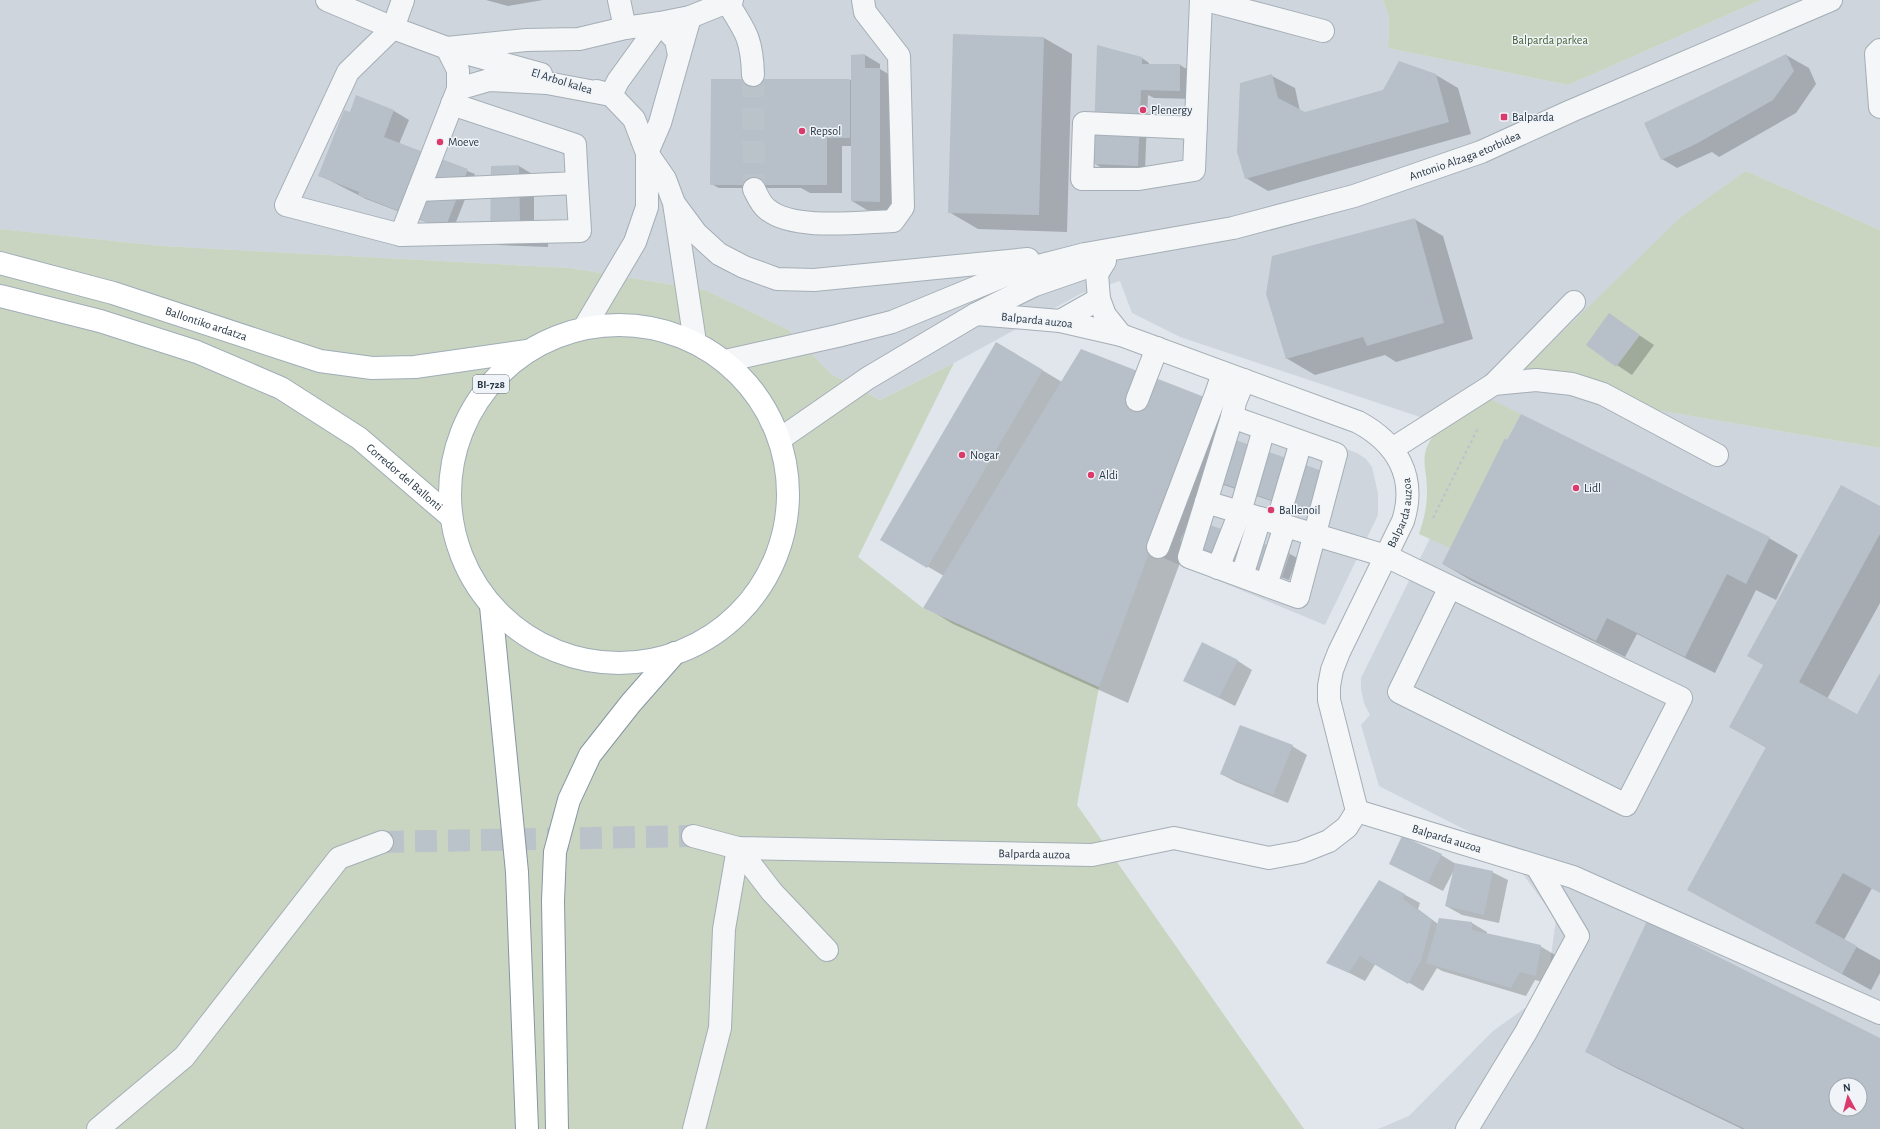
<svg xmlns="http://www.w3.org/2000/svg" width="1880" height="1129" font-family="'Alegreya Sans',sans-serif">
  <style>
    .built { fill: #ced5dd; fill-rule: evenodd }
    .green { fill: #c9d5c1 }
    .shadow { fill: #0003; fill-rule: evenodd }
    .building { fill: #b7c0c9; fill-rule: evenodd }
    .lines { fill: none; stroke-linecap: round; stroke-linejoin: round }
    .minor-tunnel { stroke: #bbc3ca; stroke-width: 22; stroke-dasharray: 22 11; stroke-linecap: butt }
    .minor-casing { stroke: #a5aeb6; stroke-width: 24 }
    .major-casing { stroke: #9facb7; stroke-width: 24 }
    .highway-casing { stroke: #8696a3; stroke-width: 24 }
    .path { stroke: #bfc4c9; stroke-width: 2.5; stroke-dasharray: 3 3; stroke-linecap: butt }
    .minor { stroke: #f4f6f8; stroke-width: 22 }
    .major { stroke: #fff; stroke-width: 22 }
    .highway { stroke: #fff; stroke-width: 22 }
    .poi-dot { fill: #da3b6a; stroke: #f0f4f8; stroke-width: 1.5 }
    .labels { text-anchor: middle; stroke-width: 3; stroke-linejoin: round; paint-order: stroke }
    .shield { fill: #f0f4f8; stroke: #636f7a; stroke-width: 1 }
    .shield-label { font-size: 11px; font-weight: bold; fill: #273644 }
    .park-label { font-size: 12px; fill: #426133; stroke: #f0f4f8 }
    .street-label { font-size: 12px; fill: #273644; stroke: #f0f4f8 }
    .poi-label { font-size: 12px; fill: #273644; stroke: #f0f4f8; text-anchor: start }
  </style>
  <rect width="100%" height="100%" fill="#e0e6eb"/>
  <g class="built">
    <path d="M 0,0 L 1383,0 L 1389,17 L 1388,48 L 1568,85 L 1761,0 L 1880,0 L 1880,230 L 1746,171 L 1509,385 L 1880,448 L 1880,1129 L 1378,1129 L 1409,1116 L 1493,1031 L 1546,993 L 1556,919 L 1505,850 L 1379,786 L 1361,725 L 1370,715 L 1364,703 L 1361,689 L 1361,678 L 1480,437 L 1180,337 L 1132,313 L 1120,281 L 1082,293 L 954,363 L 880,400 L 831,374 L 789,330 L 705,290 L 570,268 L 161,246 L 0,229 ZM 1836,1085 L 1860,1085 L 1860,1109 L 1836,1109 Z"/>
    <polygon points="1207,398 1357,453 1366,459 1372,467 1378,493 1378,515 1325,625 1149,552"/>
  </g>
  <g class="green">
    <polygon points="1383,0 1761,0 1568,85 1388,48 1389,17"/>
    <polygon points="1746,171 1880,230 1880,448 1508,385 1681,217"/>
    <polygon points="0,229 162,246 570,268 705,290 789,330 831,374 880,400 954,363 858,557 923,608 1099,687 1077,805 1304,1129 0,1129"/>
    <path d="M 1490,399 L 1521,414 L 1507,440 L 1505,439 L 1450,548 L 1419,534 C 1424,520 1427,506 1427,491 C 1427,465 1417,455 1437,431 Z"/>
  </g>
  <g class="shadow">
    <polygon points="486,0 543,0 508,6"/>
    <polygon points="1044,38 1072,54 1067,232 978,229 949,212"/>
    <polygon points="865,55 880,64 880,69 895,78 895,210 867,210 852,201 852,146 842,146 842,193 810,193 801,188 719,188 711,184 794,80 852,80"/>
    <polygon points="1786,55 1809,68 1816,84 1796,113 1719,157 1712,152 1677,168 1662,159"/>
    <polygon points="1142,58 1149,63 1149,65 1180,65 1195,74 1195,99 1154,98 1148,95 1145,170 1102,168 1094,163"/>
    <polygon points="1436,75 1458,88 1471,134 1268,191 1246,178 1272,76 1295,88 1300,111 1304,113"/>
    <polygon points="357,97 394,111 409,120 399,144 475,174 452,232 366,199 319,175 350,113"/>
    <polygon points="519,166 534,175 534,224 548,229 548,247 498,245 491,241"/>
    <polygon points="1414,219 1443,236 1473,339 1396,362 1385,355 1315,375 1286,358"/>
    <polygon points="1609,315 1654,345 1632,375 1587,345"/>
    <polygon points="997,343 1062,382 1206,399 1235,415 1227,438 1319,517 1212,481 1196,521 1290,554 1297,558 1289,580 1187,544 1128,703 953,624 925,607 944,576 882,540"/>
    <polygon points="1880,508 1880,603 1827,699 1880,892 1872,888 1844,940 1880,960 1880,973 1871,990 1717,906 1767,748 1730,727"/>
    <polygon points="1769,538 1798,555 1776,600 1756,590 1715,673 1637,634 1625,657 1472,581 1443,564"/>
    <polygon points="1238,661 1252,670 1235,706 1184,680"/>
    <polygon points="1292,746 1307,755 1288,803 1236,782 1221,774"/>
    <polygon points="1441,855 1456,864 1492,872 1508,880 1499,923 1462,915 1446,906 1454,870 1443,891 1390,864"/>
    <polygon points="1380,881 1420,903 1418,909 1438,924 1440,919 1472,923 1487,932 1487,934 1540,946 1555,955 1551,984 1535,980 1526,996 1442,971 1437,968 1423,991 1376,963 1365,981 1328,962"/>
    <path d="M 1880,1040 L 1880,1129 L 1742,1129 L 1616,1068 L 1587,1052 ZM 1836,1085 L 1860,1085 L 1860,1109 L 1836,1109 Z"/>
  </g>
  <g class="building">
    <polygon points="953,34 1044,37 1039,215 948,213"/>
    <polygon points="1097,45 1142,57 1142,64 1180,64 1180,91 1141,90 1138,166 1093,164"/>
    <polygon points="865,54 865,68 880,68 880,202 851,201 851,55"/>
    <polygon points="1786,54 1794,71 1773,100 1696,144 1661,160 1644,123"/>
    <polygon points="1399,61 1436,74 1449,122 1245,179 1237,152 1240,83 1272,74 1278,98 1305,112 1383,90"/>
    <polygon points="711,79 850,79 850,138 827,138 827,185 710,185"/>
    <polygon points="356,95 394,110 384,137 468,169 445,229 358,195 359,192 318,176 344,110 350,112"/>
    <polygon points="519,165 520,222 541,223 541,244 490,242 491,166"/>
    <polygon points="1415,218 1444,323 1367,346 1363,337 1286,359 1266,294 1272,256"/>
    <polygon points="1609,313 1640,335 1616,367 1586,345"/>
    <polygon points="996,342 1043,370 927,568 880,540"/>
    <polygon points="1081,349 1207,398 1099,687 923,608"/>
    <polygon points="1521,414 1770,537 1746,584 1727,574 1685,657 1607,618 1596,641 1442,564 1505,438 1507,440"/>
    <polygon points="1219,434 1325,472 1311,514 1204,477"/>
    <polygon points="1841,485 1880,506 1880,534 1799,682 1857,714 1880,673 1880,893 1843,873 1815,923 1857,946 1842,974 1687,890 1766,747 1729,727 1763,665 1747,656"/>
    <polygon points="1190,518 1290,553 1282,577 1180,541"/>
    <polygon points="1202,642 1238,660 1219,698 1183,681"/>
    <polygon points="1240,725 1293,745 1273,795 1220,774"/>
    <polygon points="1402,836 1442,854 1428,883 1389,864"/>
    <polygon points="1455,863 1493,871 1484,915 1445,906"/>
    <polygon points="1379,880 1405,894 1403,899 1432,920 1421,961 1408,984 1360,956 1349,973 1326,963"/>
    <polygon points="1439,918 1472,922 1472,930 1541,945 1536,976 1520,972 1511,988 1426,963"/>
    <path d="M 1647,921 L 1880,1038 L 1880,1129 L 1745,1129 L 1585,1052 ZM 1836,1085 L 1860,1085 L 1860,1109 L 1836,1109 Z"/>
  </g>
  <g class="lines">
    <g class="minor-tunnel">
      <polyline points="753,75 754,189"/>
      <polyline points="382,842 693,836"/>
    </g>
    <g class="minor-casing">
      <g id="minor">
        <polyline points="327,0 393,28 447,48 541,74"/>
        <polyline points="403,0 393,28 348,72 286,205 401,235 458,89 489,80 547,83 611,95"/>
        <polyline points="619,0 625,28"/>
        <polyline points="1206,0 1323,31"/>
        <path d="M 727,2 C 746,32 752,39 753,75"/>
        <polyline points="1880,50 1876,54 1880,107"/>
        <polyline points="458,89 458,70 447,48 526,40 579,39 625,28 660,23 676,40 679,55"/>
        <polyline points="597,91 611,95 634,119 647,153 665,179 674,203 695,342"/>
        <polyline points="611,95 618,81 660,23 690,17 732,0"/>
        <polyline points="1196,128 1084,123 1082,179 1139,179 1194,170 1201,0"/>
        <path d="M 754,189 C 757,195 761,205 767,209 C 792,231 860,222 893,221 L 903,207 L 899,56 L 865,12 L 863,0"/>
        <polyline points="419,190 577,183 575,145 452,104"/>
        <polyline points="676,206 696,233 719,254 744,267 777,279 814,280 1028,259"/>
        <polyline points="401,235 580,231 577,183"/>
        <polyline points="1105,261 1097,274 1099,299 1105,315 1121,335"/>
        <polyline points="1060,321 1099,299"/>
        <polyline points="584,328 635,242 647,207 647,153 660,123 690,17"/>
        <path id="s1" d="M 725,361 L 837,336 L 892,322 L 1011,273 L 1085,254 L 1233,228 L 1354,196 L 1481,152 L 1571,111 L 1831,0"/>
        <polyline points="1244,380 1235,402 1232,417 1206,502 1386,556 1681,698 1626,805 1399,692 1450,587"/>
        <polyline points="1494,384 1536,380 1572,384 1603,394 1717,455"/>
        <polyline points="1137,400 1157,348"/>
        <polyline points="780,439 868,378 976,314 1035,285 1090,266"/>
        <polyline points="1392,449 1494,384 1574,302"/>
        <polyline points="1206,502 1189,557 1298,597 1336,454 1232,417"/>
        <polyline points="1277,523 1301,442"/>
        <polyline points="1158,547 1216,394 1223,373"/>
        <polyline points="1218,568 1240,512 1264,429"/>
        <polyline points="1242,576 1260,518"/>
        <polyline points="1266,585 1285,526"/>
        <path id="s2" d="M 1357,811 L 1573,877 L 1880,1013"/>
        <path id="s3" d="M 693,836 L 738,848 L 1092,855 L 1174,838 L 1269,858 L 1301,852 L 1329,841 L 1347,827 L 1357,811 L 1329,700 L 1329,686 L 1332,670 L 1339,652 L 1403,521 C 1417,477 1397,443 1358,422 L 1121,335 L 1060,321 L 976,314"/>
        <polyline points="738,848 772,892 827,950"/>
        <polyline points="98,1129 184,1057 339,858 382,842"/>
        <polyline points="694,1129 720,1028 724,929 738,848"/>
        <polyline points="1467,1129 1526,1032 1578,936 1537,867"/>
      </g>
    </g>
    <g class="major-casing">
      <g id="major">
        <path id="s4" d="M 0,263 L 113,293 L 320,361 L 372,368 L 415,367 L 527,351"/>
        <path id="s5" d="M 0,296 L 100,321 L 197,352 L 281,388 L 359,438 L 450,516"/>
        <circle cx="619" cy="494" r="169"/>
      </g>
    </g>
    <g class="highway-casing">
      <g id="highway">
        <polyline points="491,606 517,872 527,1129"/>
        <polyline points="557,1129 553,901 555,852 569,800 590,755 631,703 675,653"/>
      </g>
    </g>
    <polyline class="path" points="1433,518 1478,428"/>
    <use href="#minor" class="minor"/>
    <use href="#major" class="major"/>
    <use href="#highway" class="highway"/>
  </g>
  <g class="poi-dot">
    <circle cx="1143" cy="110" r="4"/>
    <rect x="1500" y="113" width="8" height="8" rx="2"/>
    <circle cx="802" cy="131" r="4"/>
    <circle cx="440" cy="142" r="4"/>
    <circle cx="962" cy="455" r="4"/>
    <circle cx="1091" cy="475" r="4"/>
    <circle cx="1576" cy="488" r="4"/>
    <circle cx="1271" cy="510" r="4"/>
  </g>
  <g class="labels">
    <rect class="shield" x="473" y="375" width="36" height="18" rx="3"/>
    <g class="shield-label">
      <text x="491" y="388">BI-728</text>
    </g>
    <g class="park-label">
      <text x="1550" y="44">Balparda parkea</text>
    </g>
    <g class="street-label">
      <text transform="translate(562 81) rotate(17)" y="4">El Arbol kalea</text>
      <text dy="4" stroke="none"><textPath href="#s1" startOffset="770">Antonio Alzaga etorbidea</textPath></text>
      <text transform="translate(1037 320) rotate(6)" y="4">Balparda auzoa</text>
      <text dy="4" stroke="none"><textPath href="#s4" startOffset="215">Ballontiko ardatza</textPath></text>
      <text dy="4" stroke="none"><textPath href="#s5" startOffset="449">Corredor del Ballonti</textPath></text>
      <text dy="4" stroke="none"><textPath href="#s3" startOffset="1003">Balparda auzoa</textPath></text>
      <text dy="4" stroke="none"><textPath href="#s2" startOffset="94">Balparda auzoa</textPath></text>
      <text dy="4" stroke="none"><textPath href="#s3" startOffset="343">Balparda auzoa</textPath></text>
    </g>
    <g class="poi-label">
      <text x="1151" y="114">Plenergy</text>
      <text x="1512" y="121">Balparda</text>
      <text x="810" y="135">Repsol</text>
      <text x="448" y="146">Moeve</text>
      <text x="970" y="459">Nogar</text>
      <text x="1099" y="479">Aldi</text>
      <text x="1584" y="492">Lidl</text>
      <text x="1279" y="514">Ballenoil</text>
    </g>
  </g>
  <g transform="translate(1848 1097) rotate(353)"><circle r="19" fill="#f0f4f8" stroke="#a0a8b0"/>
  <path d="M0-3L7 15L0 10L-7 15Z" fill="#da3b6a"/>
  <text y="-6" font-size="11" font-weight="bold" text-anchor="middle" fill="#273644">N</text>
  </g>
</svg>
